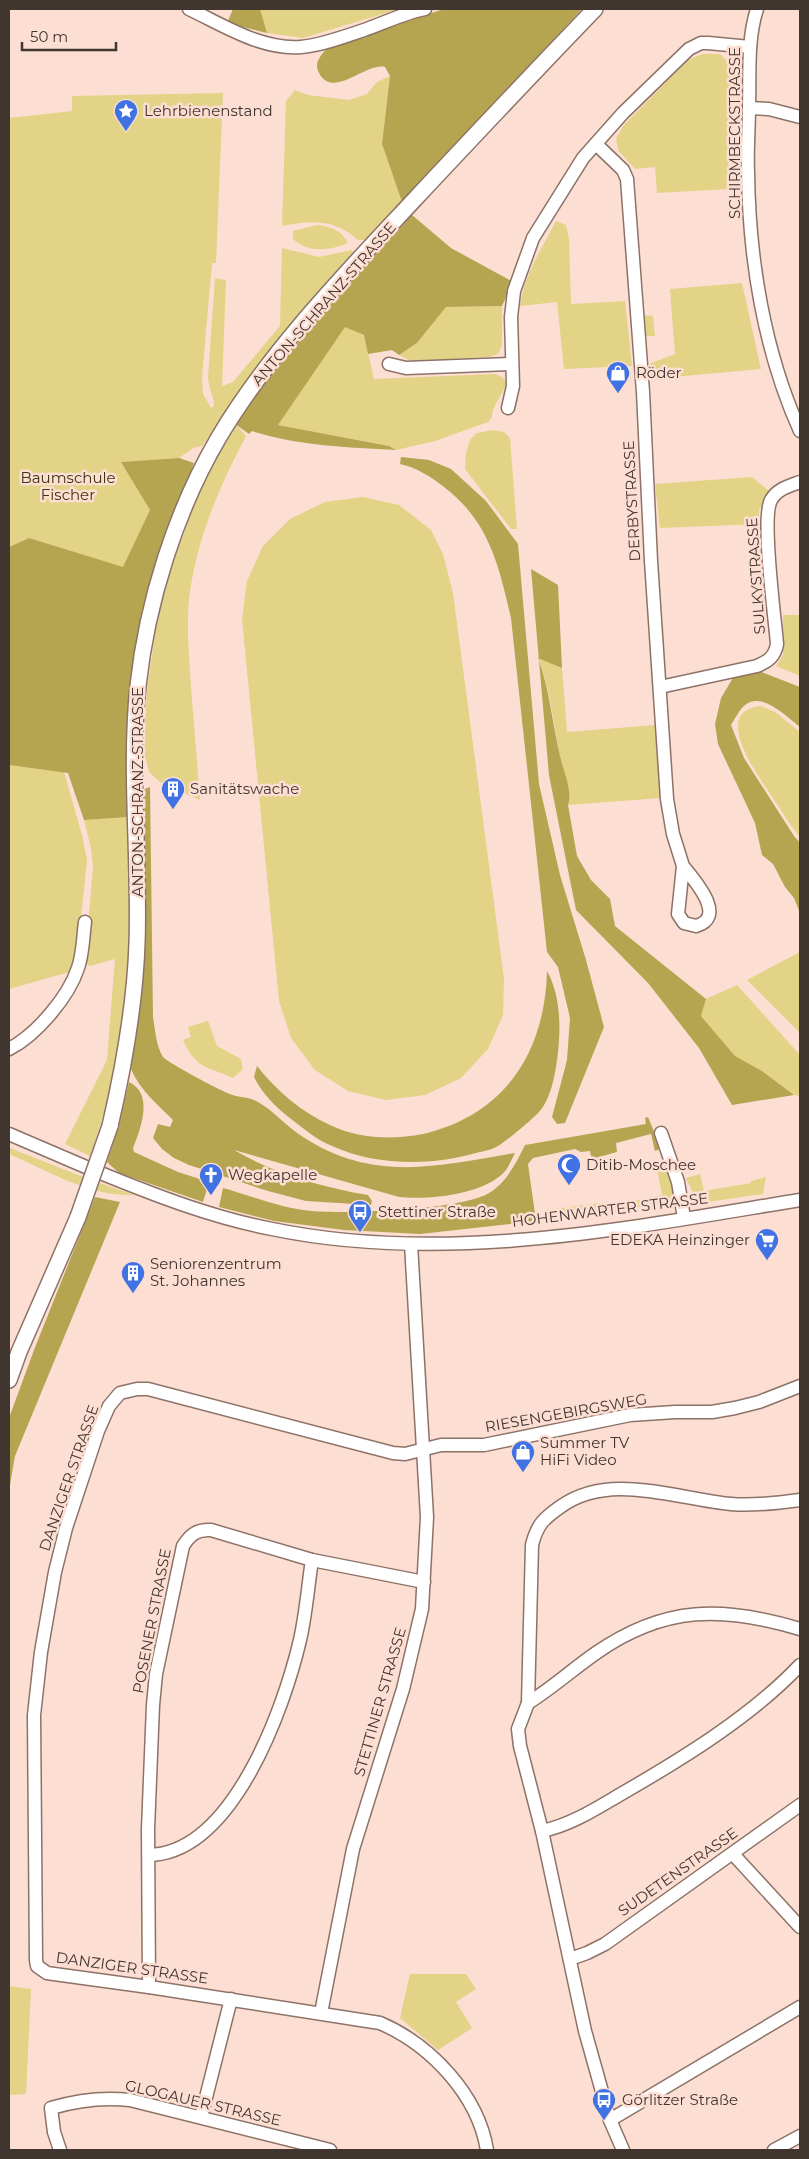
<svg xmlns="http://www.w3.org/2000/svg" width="809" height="2159" font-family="Montserrat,sans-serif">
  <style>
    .green { fill: #e2d386 }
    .forest { fill: #b5a550 }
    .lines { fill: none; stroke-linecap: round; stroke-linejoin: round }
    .minor-casing { stroke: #8d7267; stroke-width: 15 }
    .major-casing { stroke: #8d7267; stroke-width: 18 }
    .minor { stroke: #fff; stroke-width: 12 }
    .major { stroke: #fff; stroke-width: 15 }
    .major-bridge-casing { stroke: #8d7267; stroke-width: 18; stroke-linecap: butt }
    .major-bridge { stroke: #fff; stroke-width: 15 }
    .labels { text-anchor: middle; stroke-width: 5; stroke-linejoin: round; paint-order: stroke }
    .poi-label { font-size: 15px; fill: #413530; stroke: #fdded2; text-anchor: start }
    .street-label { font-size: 15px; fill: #413530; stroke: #fdded2 }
    .park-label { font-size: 15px; fill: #3c350f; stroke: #fdded2 }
  </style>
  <rect width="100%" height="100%" fill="#fdded2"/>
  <g class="green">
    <polygon points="260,9 399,9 303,38 267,33"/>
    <polygon points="702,54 720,54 730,64 728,189 657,193 655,167 635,169 618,150 616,138 624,125 688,60"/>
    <path d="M 390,76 L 382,144 L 402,202 L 369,240 L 358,240 C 335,219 312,220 282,226 L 286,101 L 295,90 L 308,95 L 349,100 L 367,94 L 377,82 Z"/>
    <path d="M 223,93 L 216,263 L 212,263 L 202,377 L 203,394 L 211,408 L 214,406 C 214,396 208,387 208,377 L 215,278 L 226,280 L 222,386 L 233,382 L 280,326 L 282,248 L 319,257 L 352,250 L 355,254 L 263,362 L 202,446 L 193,448 L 179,458 L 122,462 L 150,510 L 123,568 L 29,538 L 9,547 L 9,118 L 72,111 L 72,96 Z"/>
    <path d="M 556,221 L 566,225 L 569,239 L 571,304 L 625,301 L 632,366 L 564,369 L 557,302 L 520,306 C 524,275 542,248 556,221 Z"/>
    <path d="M 317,225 C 332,227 341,230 348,243 C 330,251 308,253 293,239 L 293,231 Z"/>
    <polygon points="742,283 761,369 651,379 649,364 675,354 670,289"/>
    <polygon points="502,306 502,345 498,354 490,357 411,361 399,355 417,343 446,307"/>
    <polygon points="644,315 653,316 655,336 646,336"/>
    <path d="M 345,326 L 364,335 L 374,379 L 495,374 L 502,377 L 506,382 C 504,395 492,404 492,417 L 488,422 L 435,441 L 396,450 L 389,446 L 278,425 Z"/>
    <path d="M 235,424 L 246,436 C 221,483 200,531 191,585 C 185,619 189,653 191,687 C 194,725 197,762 200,800 L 160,782 L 149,772 L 144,752 L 147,689 L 159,609 L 172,565 L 202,485 Z"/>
    <polygon points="493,430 504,432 510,438 517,529 511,529 465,469 466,453 470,440 477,433"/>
    <polygon points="752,477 770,492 759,510 759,524 660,528 655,484"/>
    <polygon points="363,497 399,505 431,530 443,554 453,593 504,979 503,1015 488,1049 461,1078 425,1095 386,1100 348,1091 315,1070 291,1038 279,1001 242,619 247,581 263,546 290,519 325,502"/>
    <polygon points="783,615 800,615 800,676 776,666 783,655"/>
    <path d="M 538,657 L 562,668 L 567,732 L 656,725 L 661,798 L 568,805 C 567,784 562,768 558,748 C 553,717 549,686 538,657 Z"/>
    <path d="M 761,706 L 775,712 L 800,732 L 800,837 C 789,824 781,810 771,795 C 758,775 710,711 761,706 Z"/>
    <polygon points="9,765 64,772 82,835 87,860 77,956 73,971 9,989"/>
    <path d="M 129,817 C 131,886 134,958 124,1027 C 118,1070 104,1114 90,1156 L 65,1144 L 107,1060 L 115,959 L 90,966 L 85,962 L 93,867 L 91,848 L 84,820 Z"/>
    <polygon points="800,952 800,1033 747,980"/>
    <polygon points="737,985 800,1055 800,1096 794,1095 762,1071 735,1056 701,1016 706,999"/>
    <path d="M 208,1021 L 217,1046 L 241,1059 L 243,1069 L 233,1078 C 205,1065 197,1070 183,1040 L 191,1037 L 188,1027 Z"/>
    <path d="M 10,1148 L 83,1177 L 134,1195 C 91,1197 48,1171 9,1154 Z"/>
    <path d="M 660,1162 C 667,1165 676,1190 673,1197 C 671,1201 669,1201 666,1203 L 548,1220 L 546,1210 L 601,1203 L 602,1208 L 662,1195 L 656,1163 Z"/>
    <polygon points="700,1174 704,1191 751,1183 751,1181 766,1177 763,1194 707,1202 696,1199 686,1178"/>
    <polygon points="410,1974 466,1974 476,1989 456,2002 472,2028 438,2050 400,2018"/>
    <polygon points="9,1986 31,1989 26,2094 9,2095"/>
  </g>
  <g class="forest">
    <polygon points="233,9 260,9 267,33 227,23"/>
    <path d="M 444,9 L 582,9 L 402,202 L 382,144 L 390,76 L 385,67 C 366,62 333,100 319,73 C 313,62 322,54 329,46 Z"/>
    <path d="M 412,215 L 451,248 L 513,282 L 502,306 L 446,307 L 417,343 L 399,355 L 392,350 L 368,354 L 364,335 L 345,327 L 278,425 L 389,446 L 396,450 C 347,447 299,446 252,431 L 249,434 L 235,424 C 288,349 350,282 412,215 Z"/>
    <path d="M 401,457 L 429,460 L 451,469 L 486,501 L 518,544 L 539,784 L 560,875 L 586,960 L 604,1027 L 565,1123 L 557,1124 L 552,1117 L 567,1060 L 570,1018 L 558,967 L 547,952 L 511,618 C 499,566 489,521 444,487 C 431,477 416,467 400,464 Z"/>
    <polygon points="179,458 194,463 156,570 129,817 84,820 68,773 9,765 9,547 29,538 123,567 150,510 121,462"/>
    <path d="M 531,569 L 558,585 L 562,668 L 538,658 C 550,690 552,723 560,756 C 563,770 573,791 568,805 L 577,856 L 591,880 L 610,899 L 615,926 L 706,999 L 701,1016 L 735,1056 L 762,1071 L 794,1095 L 732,1105 L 699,1048 L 648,983 L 576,910 L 549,775 Z"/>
    <path d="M 759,671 L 800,687 L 800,727 C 787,717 762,691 745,705 C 739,710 735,719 731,725 L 744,758 L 794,836 L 800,843 L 800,913 L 794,898 L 785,887 L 773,864 L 762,855 L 755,823 L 718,744 L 715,724 L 721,698 L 734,676 Z"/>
    <path d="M 150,787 L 153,1017 C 155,1029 156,1046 163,1057 C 167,1062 224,1093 233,1095 C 241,1098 250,1097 258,1102 C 274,1111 287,1127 303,1137 C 373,1183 439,1166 515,1153 C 511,1161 507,1171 500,1176 C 477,1195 428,1200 399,1197 L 234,1150 C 275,1174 322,1187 368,1195 L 372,1201 L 371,1205 L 306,1201 L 268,1191 L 189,1165 L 174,1158 L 162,1149 L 153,1138 L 158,1124 L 170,1127 L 173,1120 C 158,1105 139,1089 131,1069 L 142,988 L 146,919 L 142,790 Z"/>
    <path d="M 547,971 C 560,994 561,1025 558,1052 C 556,1070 552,1098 539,1112 C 534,1118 504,1143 498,1146 C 492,1150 483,1151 476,1153 C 430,1166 376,1166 332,1146 C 317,1140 304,1129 291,1119 C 276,1107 263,1095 254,1077 L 257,1066 C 277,1091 301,1112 330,1125 C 359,1139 392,1140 423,1134 C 505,1115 545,1052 547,971 Z"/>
    <path d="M 129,1082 C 154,1094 141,1128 133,1148 L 134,1152 L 178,1172 L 209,1182 L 203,1202 L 119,1173 L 107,1162 L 118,1129 Z"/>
    <path d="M 648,1117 L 660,1146 L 658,1150 L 655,1151 L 651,1134 L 616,1143 L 617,1152 L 595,1158 L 591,1156 L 590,1151 L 581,1152 L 575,1149 L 533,1158 L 528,1164 L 536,1221 L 420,1234 L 344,1230 L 274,1221 L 219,1207 L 223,1188 C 252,1196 282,1209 312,1211 C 346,1214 462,1210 489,1193 C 507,1182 516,1163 525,1145 L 646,1124 L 645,1118 Z"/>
    <polygon points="95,1197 120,1202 15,1456 9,1491 9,1418 34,1350"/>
  </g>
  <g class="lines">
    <g class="minor-casing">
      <g id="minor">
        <path d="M 189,9 C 223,25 261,50 301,47 C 322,45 343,37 364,30 C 384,23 404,13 425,9"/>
        <path d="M 757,9 C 747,40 750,74 749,107 C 749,128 747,150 748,172 C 749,259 764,351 800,431"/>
        <polyline points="749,108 769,109 800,117"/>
        <path d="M 596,144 L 623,170 L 627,179 L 643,392 L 651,561 L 667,799 L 673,834 L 683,866 L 678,914 L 684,923 L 696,926 C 728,917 694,880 683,866"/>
        <polyline points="389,364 406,368 511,364"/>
        <polyline points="508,408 513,386 511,317 514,291 533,238 583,158 623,113 689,49 701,43 708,43 750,47"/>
        <path d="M 660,687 L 757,666 C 769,661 775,656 777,644 C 775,618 761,518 771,500 C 777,489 789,486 800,482"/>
        <path d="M 9,1049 C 36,1035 68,998 78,968 C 83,954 83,937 85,922"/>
        <polyline points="661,1133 678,1182 684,1218"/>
        <polyline points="9,1134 86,1167"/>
        <path d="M 103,1174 C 157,1196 214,1218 272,1229 C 446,1265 628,1228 800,1200"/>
        <path d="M 528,1703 C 552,1688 573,1669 596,1653 C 665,1605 723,1606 800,1629"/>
        <path d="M 542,1831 C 571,1825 597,1808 621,1794 C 682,1759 752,1716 800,1665"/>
        <polyline points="733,1854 800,1927"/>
        <path d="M 149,1855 C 233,1853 284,1708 300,1640 C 306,1614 308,1586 312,1560"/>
        <polyline points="570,1959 587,1953 605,1944 800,1805"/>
        <path d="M 149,1987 L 148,1829 L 153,1705 L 156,1674 L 183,1546 C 190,1535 197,1529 211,1530 L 312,1560 L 424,1582"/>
        <polyline points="321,2013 353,1849 403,1689 422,1609 427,1517 411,1244"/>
        <polyline points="201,2117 231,1999"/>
        <polyline points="610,2120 800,2007"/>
        <path d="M 60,2150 L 54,2132 L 51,2108 C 78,2100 103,2097 130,2100 L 330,2150"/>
        <path d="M 487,2150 C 478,2095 431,2045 380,2023 L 149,1987 L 54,1974 L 47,1973 L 37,1966 L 36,1960 L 34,1715 L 41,1652 L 55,1572 L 66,1528 L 98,1431 L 109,1406 L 120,1393 L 137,1389 L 148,1389 L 393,1453 L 405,1454 L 441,1445 L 484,1445 L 630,1415 L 675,1412 L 712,1412 L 735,1408 L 759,1402 L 800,1386"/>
        <path d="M 623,2150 L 610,2120 L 585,2031 L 542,1831 L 520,1746 L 518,1729 L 528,1703 L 532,1545 C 537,1525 543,1519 560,1507 C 609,1471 676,1499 731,1504 C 754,1506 778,1503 800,1500"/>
        <polyline points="774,2150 800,2136"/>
      </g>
    </g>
    <g class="major-casing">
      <g id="major">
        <path d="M 110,1126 C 124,1066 135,1005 137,943 C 140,858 129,771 138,686 C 147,602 176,510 219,437 C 271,350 345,274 414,200 C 474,136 534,72 595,9"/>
        <polyline points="9,1380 19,1352 78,1217"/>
      </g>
    </g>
    <use href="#minor" class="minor"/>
    <use href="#major" class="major"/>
    <g class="major-bridge-casing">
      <polyline id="major-bridge" points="78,1217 110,1126"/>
    </g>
    <use href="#major-bridge" class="major-bridge"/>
  </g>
  <defs>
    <g id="sight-pin" transform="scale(1.25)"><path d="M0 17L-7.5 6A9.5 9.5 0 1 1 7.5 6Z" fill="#4072e3" stroke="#fdded2"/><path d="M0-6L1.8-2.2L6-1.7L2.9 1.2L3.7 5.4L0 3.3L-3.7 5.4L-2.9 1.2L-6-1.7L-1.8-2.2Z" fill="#fff"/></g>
    <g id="shop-pin" transform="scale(1.25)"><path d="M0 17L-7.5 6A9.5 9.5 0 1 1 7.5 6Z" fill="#4072e3" stroke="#fdded2"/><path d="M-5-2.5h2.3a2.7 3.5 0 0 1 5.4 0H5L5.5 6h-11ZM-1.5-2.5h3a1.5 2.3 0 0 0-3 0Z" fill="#fff"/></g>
    <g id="building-pin" transform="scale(1.25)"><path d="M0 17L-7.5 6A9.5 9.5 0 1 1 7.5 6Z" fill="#4072e3" stroke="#fdded2"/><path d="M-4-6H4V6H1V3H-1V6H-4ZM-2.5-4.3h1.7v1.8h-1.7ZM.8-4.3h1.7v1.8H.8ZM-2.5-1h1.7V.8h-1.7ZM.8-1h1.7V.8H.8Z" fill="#fff"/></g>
    <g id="mosque-pin" transform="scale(1.25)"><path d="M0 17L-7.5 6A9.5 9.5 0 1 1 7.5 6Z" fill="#4072e3" stroke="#fdded2"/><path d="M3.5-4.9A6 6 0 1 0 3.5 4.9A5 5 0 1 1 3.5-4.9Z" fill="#fff"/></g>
    <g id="church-pin" transform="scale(1.25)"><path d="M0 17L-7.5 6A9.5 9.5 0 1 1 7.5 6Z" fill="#4072e3" stroke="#fdded2"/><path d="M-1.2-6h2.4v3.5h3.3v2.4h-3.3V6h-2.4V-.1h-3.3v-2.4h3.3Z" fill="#fff"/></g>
    <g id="bus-pin" transform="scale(1.25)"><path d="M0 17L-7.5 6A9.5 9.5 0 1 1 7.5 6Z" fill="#4072e3" stroke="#fdded2"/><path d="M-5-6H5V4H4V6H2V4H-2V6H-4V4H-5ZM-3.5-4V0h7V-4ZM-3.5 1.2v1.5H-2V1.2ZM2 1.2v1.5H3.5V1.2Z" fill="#fff"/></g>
    <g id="supermarket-pin" transform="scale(1.25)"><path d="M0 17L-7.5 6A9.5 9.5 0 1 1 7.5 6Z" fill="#4072e3" stroke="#fdded2"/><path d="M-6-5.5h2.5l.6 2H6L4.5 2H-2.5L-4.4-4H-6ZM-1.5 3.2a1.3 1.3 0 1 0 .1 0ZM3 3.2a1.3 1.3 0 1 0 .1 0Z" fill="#fff"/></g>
  </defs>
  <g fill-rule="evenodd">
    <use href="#sight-pin" x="126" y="111"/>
    <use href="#shop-pin" x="618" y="373"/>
    <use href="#building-pin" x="173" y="789"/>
    <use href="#mosque-pin" x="569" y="1165"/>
    <use href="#church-pin" x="211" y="1175"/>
    <use href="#bus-pin" x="360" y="1212"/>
    <use href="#supermarket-pin" x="767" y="1240"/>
    <use href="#building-pin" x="133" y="1273"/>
    <use href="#shop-pin" x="523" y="1452"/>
    <use href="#bus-pin" x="604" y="2100"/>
  </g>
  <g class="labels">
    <g class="poi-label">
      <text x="144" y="116">Lehrbienenstand</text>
      <text x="636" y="378">Röder</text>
      <text x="190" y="794">Sanitätswache</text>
      <text x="586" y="1170">Ditib-Moschee</text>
      <text x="228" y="1180">Wegkapelle</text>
      <text x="378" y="1217">Stettiner Straße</text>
      <text x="750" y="1245" text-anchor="end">EDEKA Heinzinger</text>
      <text x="150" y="1269">Seniorenzentrum<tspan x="150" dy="17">St. Johannes</tspan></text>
      <text x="540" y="1448">Summer TV<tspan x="540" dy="17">HiFi Video</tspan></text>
      <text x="622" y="2105">Görlitzer Straße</text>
    </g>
    <g class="street-label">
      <text transform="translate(735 133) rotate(-90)" y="5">SCHIRMBECKSTRASSE</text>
      <text transform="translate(324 304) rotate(-49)" y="5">ANTON-SCHRANZ-STRASSE</text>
      <text transform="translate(632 501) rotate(-93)" y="5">DERBYSTRASSE</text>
      <text transform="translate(756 576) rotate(-94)" y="5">SULKYSTRASSE</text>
      <text transform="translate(138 792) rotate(-90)" y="5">ANTON-SCHRANZ-STRASSE</text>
      <text transform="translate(610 1210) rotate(-7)" y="5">HOHENWARTER STRASSE</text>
      <text transform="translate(566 1413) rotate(-10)" y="5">RIESENGEBIRGSWEG</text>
      <text transform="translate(69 1478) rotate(-71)" y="5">DANZIGER STRASSE</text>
      <text transform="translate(152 1621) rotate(-79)" y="5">POSENER STRASSE</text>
      <text transform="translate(380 1702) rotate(-74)" y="5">STETTINER STRASSE</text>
      <text transform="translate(678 1872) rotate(-35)" y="5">SUDETENSTRASSE</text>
      <text transform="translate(132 1968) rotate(8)" y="5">DANZIGER STRASSE</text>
      <text transform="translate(203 2103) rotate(13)" y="5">GLOGAUER STRASSE</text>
    </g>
    <g class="park-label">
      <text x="68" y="483">Baumschule<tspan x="68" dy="17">Fischer</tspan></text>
    </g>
  </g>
  <rect width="809" height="2159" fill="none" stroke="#413530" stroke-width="20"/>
  <path d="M22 42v8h94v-8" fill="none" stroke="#413530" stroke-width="2.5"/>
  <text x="30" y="42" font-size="15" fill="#413530" stroke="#fdded2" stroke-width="4" paint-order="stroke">50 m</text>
</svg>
